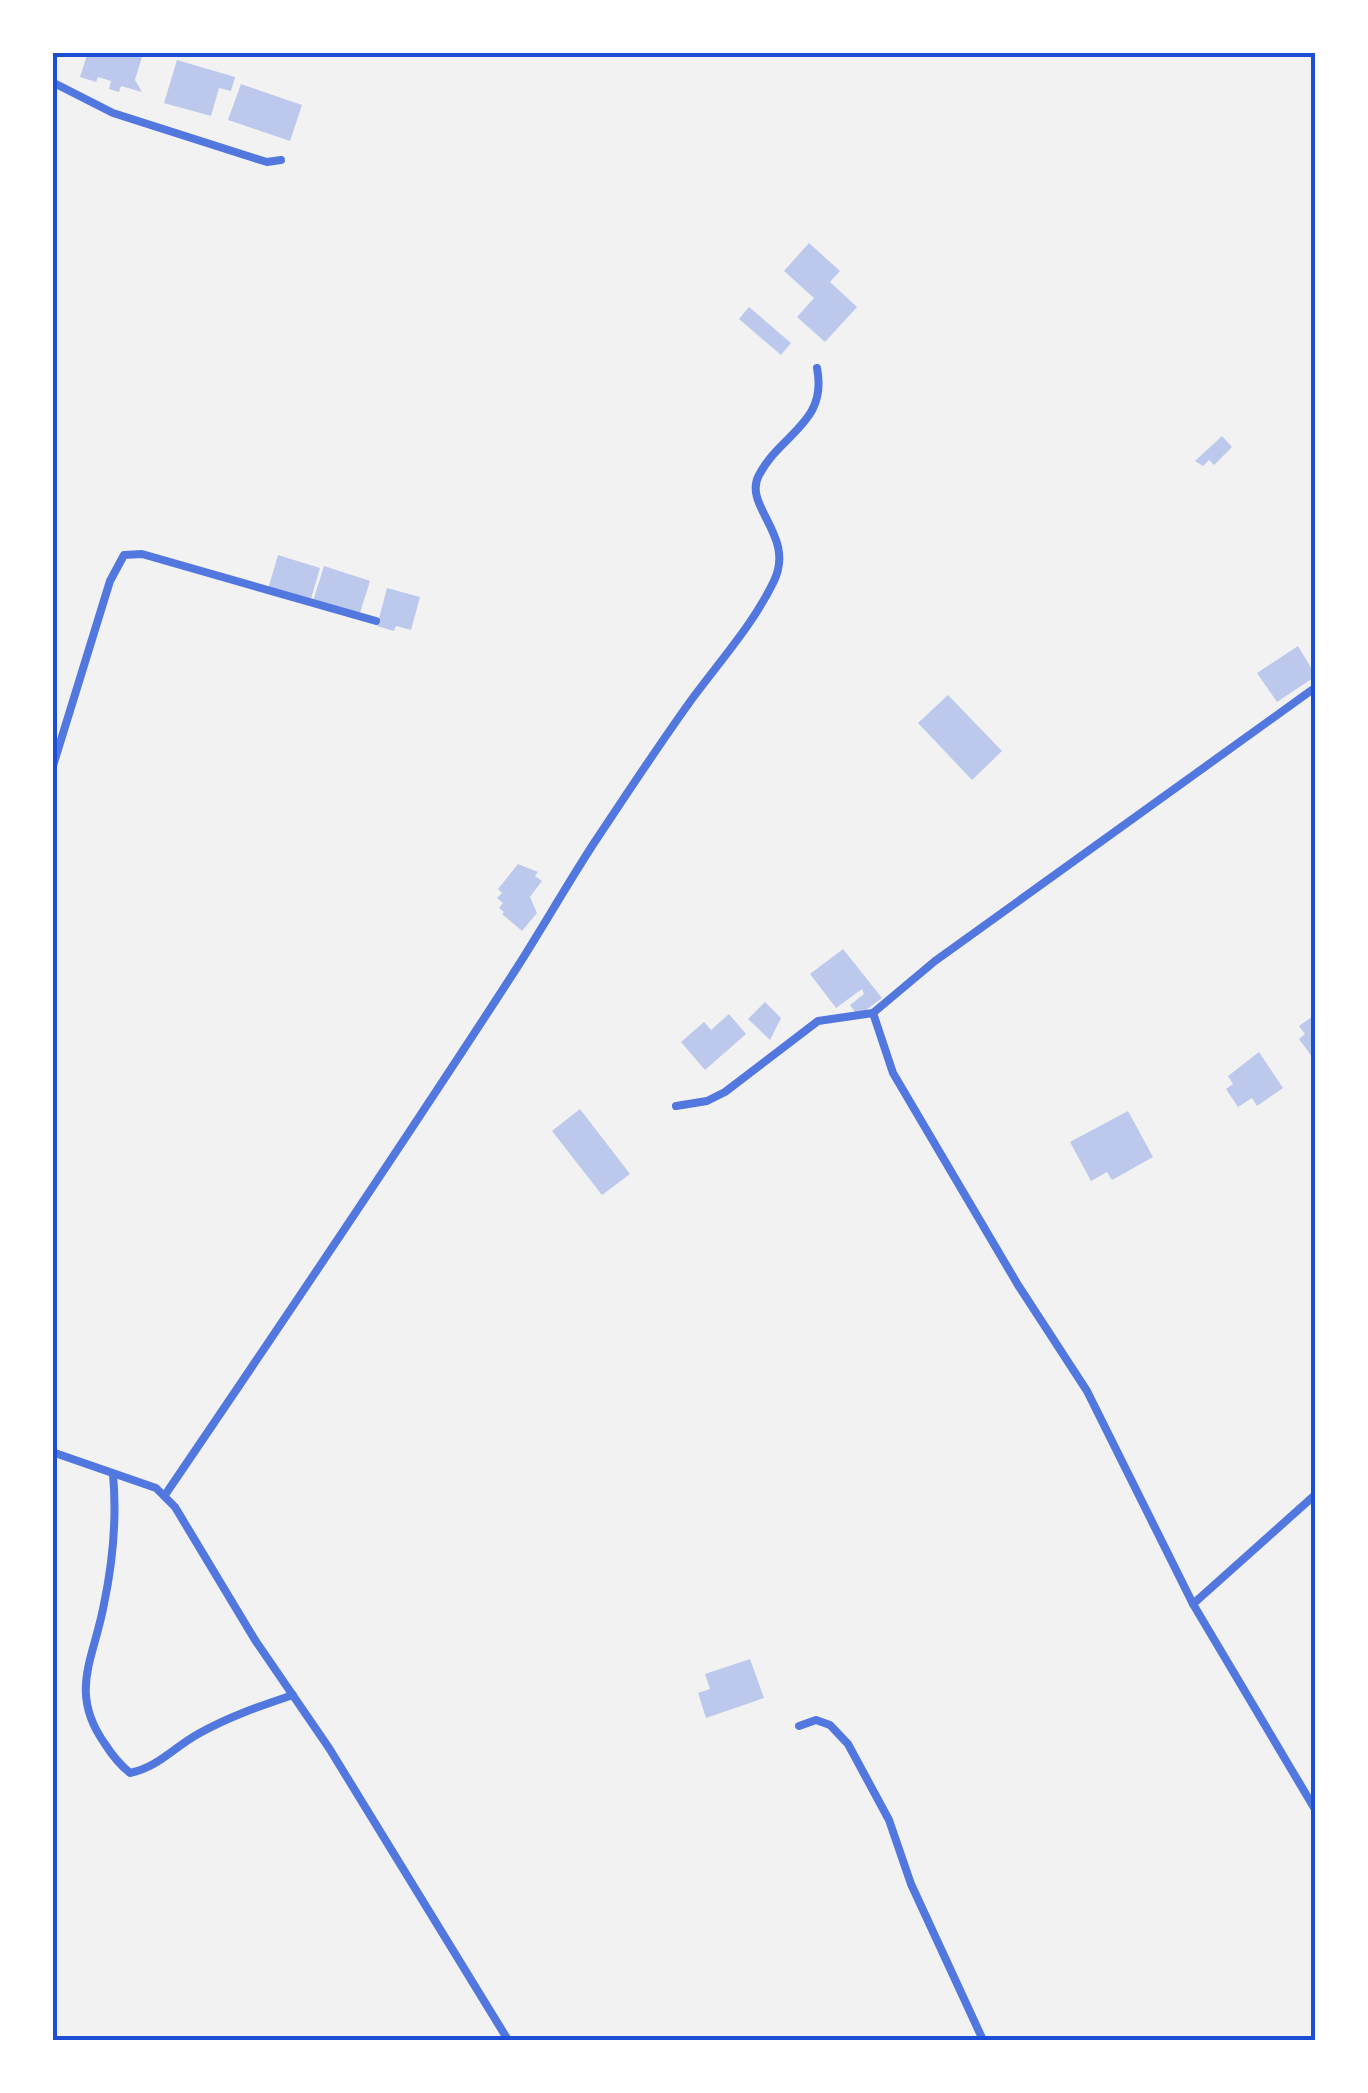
<svg xmlns="http://www.w3.org/2000/svg" width="1368" height="2093" font-family="Manrope,sans-serif">
  <style>
    .building { fill: #bdc9ec }
    .lines { fill: none; stroke-linecap: round; stroke-linejoin: round }
    .minor { stroke: #5277de; stroke-width: 8 }
    .neatline { fill: none; stroke: #1d4ed8; stroke-width: 4 }
  </style>
  <rect width="100%" height="100%" fill="#f2f2f2"/>
  <g class="building">
    <polygon points="88,52 143,53 135,80 142,92 121,86 119,92 109,89 111,81 98,77 96,82 80,77"/>
    <polygon points="177,60 235,77 231,91 219,88 211,116 164,103"/>
    <polygon points="241,84 302,105 290,141 228,120"/>
    <polygon points="809,243 840,271 830,282 857,307 825,342 797,317 814,298 784,271"/>
    <polygon points="749,307 791,343 781,355 739,319"/>
    <polygon points="1222,436 1232,447 1214,465 1209,460 1203,466 1195,461"/>
    <polygon points="278,555 320,568 310,602 268,589"/>
    <polygon points="324,566 370,581 359,616 313,601"/>
    <polygon points="387,588 420,597 411,630 396,626 394,631 377,626"/>
    <polygon points="1298,646 1316,676 1277,702 1257,673"/>
    <polygon points="948,695 1002,751 972,780 918,723"/>
    <polygon points="518,864 538,872 535,876 542,881 530,897 537,913 522,931 502,914 504,912 499,908 503,903 497,898 502,893 498,889"/>
    <polygon points="843,949 882,998 858,1016 850,1005 864,994 862,989 836,1008 810,974"/>
    <polygon points="765,1002 781,1018 770,1040 748,1019"/>
    <polygon points="729,1014 746,1034 705,1070 681,1042 704,1022 711,1030"/>
    <polygon points="1316,1014 1316,1056 1313,1058 1299,1039 1305,1034 1299,1026"/>
    <polygon points="1259,1052 1283,1088 1257,1106 1252,1098 1238,1107 1226,1089 1233,1084 1228,1076"/>
    <polygon points="580,1109 630,1174 602,1195 552,1131"/>
    <polygon points="1128,1111 1153,1157 1112,1180 1107,1172 1091,1181 1070,1142"/>
    <polygon points="750,1659 764,1698 706,1718 698,1693 710,1689 705,1674"/>
  </g>
  <g class="lines">
    <g class="minor">
      <polyline points="52,82 113,113 254,158 267,162 281,160"/>
      <polyline points="52,769 110,581 124,555 142,554 376,621"/>
      <polyline points="873,1013 893,1073 1018,1285 1087,1391 1193,1604 1316,1811"/>
      <polyline points="676,1106 707,1101 725,1092 818,1021 873,1013 935,961 1316,687"/>
      <polyline points="52,1452 156,1488 175,1507 255,1640 329,1748 508,2040"/>
      <path d="M 113,1474 C 117,1518 113,1561 104,1604 C 94,1659 68,1692 105,1744 C 112,1755 119,1764 130,1773 C 158,1767 173,1748 198,1734 C 228,1717 260,1706 293,1695"/>
      <path d="M 165,1495 C 284,1320 403,1144 518,966 C 544,925 568,883 594,843 C 626,795 658,746 692,699 C 720,661 754,623 774,581 C 796,535 742,506 759,475 C 781,433 828,423 817,368"/>
      <polyline points="1193,1604 1316,1494"/>
      <polyline points="799,1726 816,1720 830,1725 848,1744 889,1820 911,1884 983,2040"/>
    </g>
  </g>
  <rect width="1368" height="2093" fill="none" stroke="#ffffff" stroke-width="110"/>
  <rect x="55" y="55" width="1258" height="1983" class="neatline"/>
</svg>
